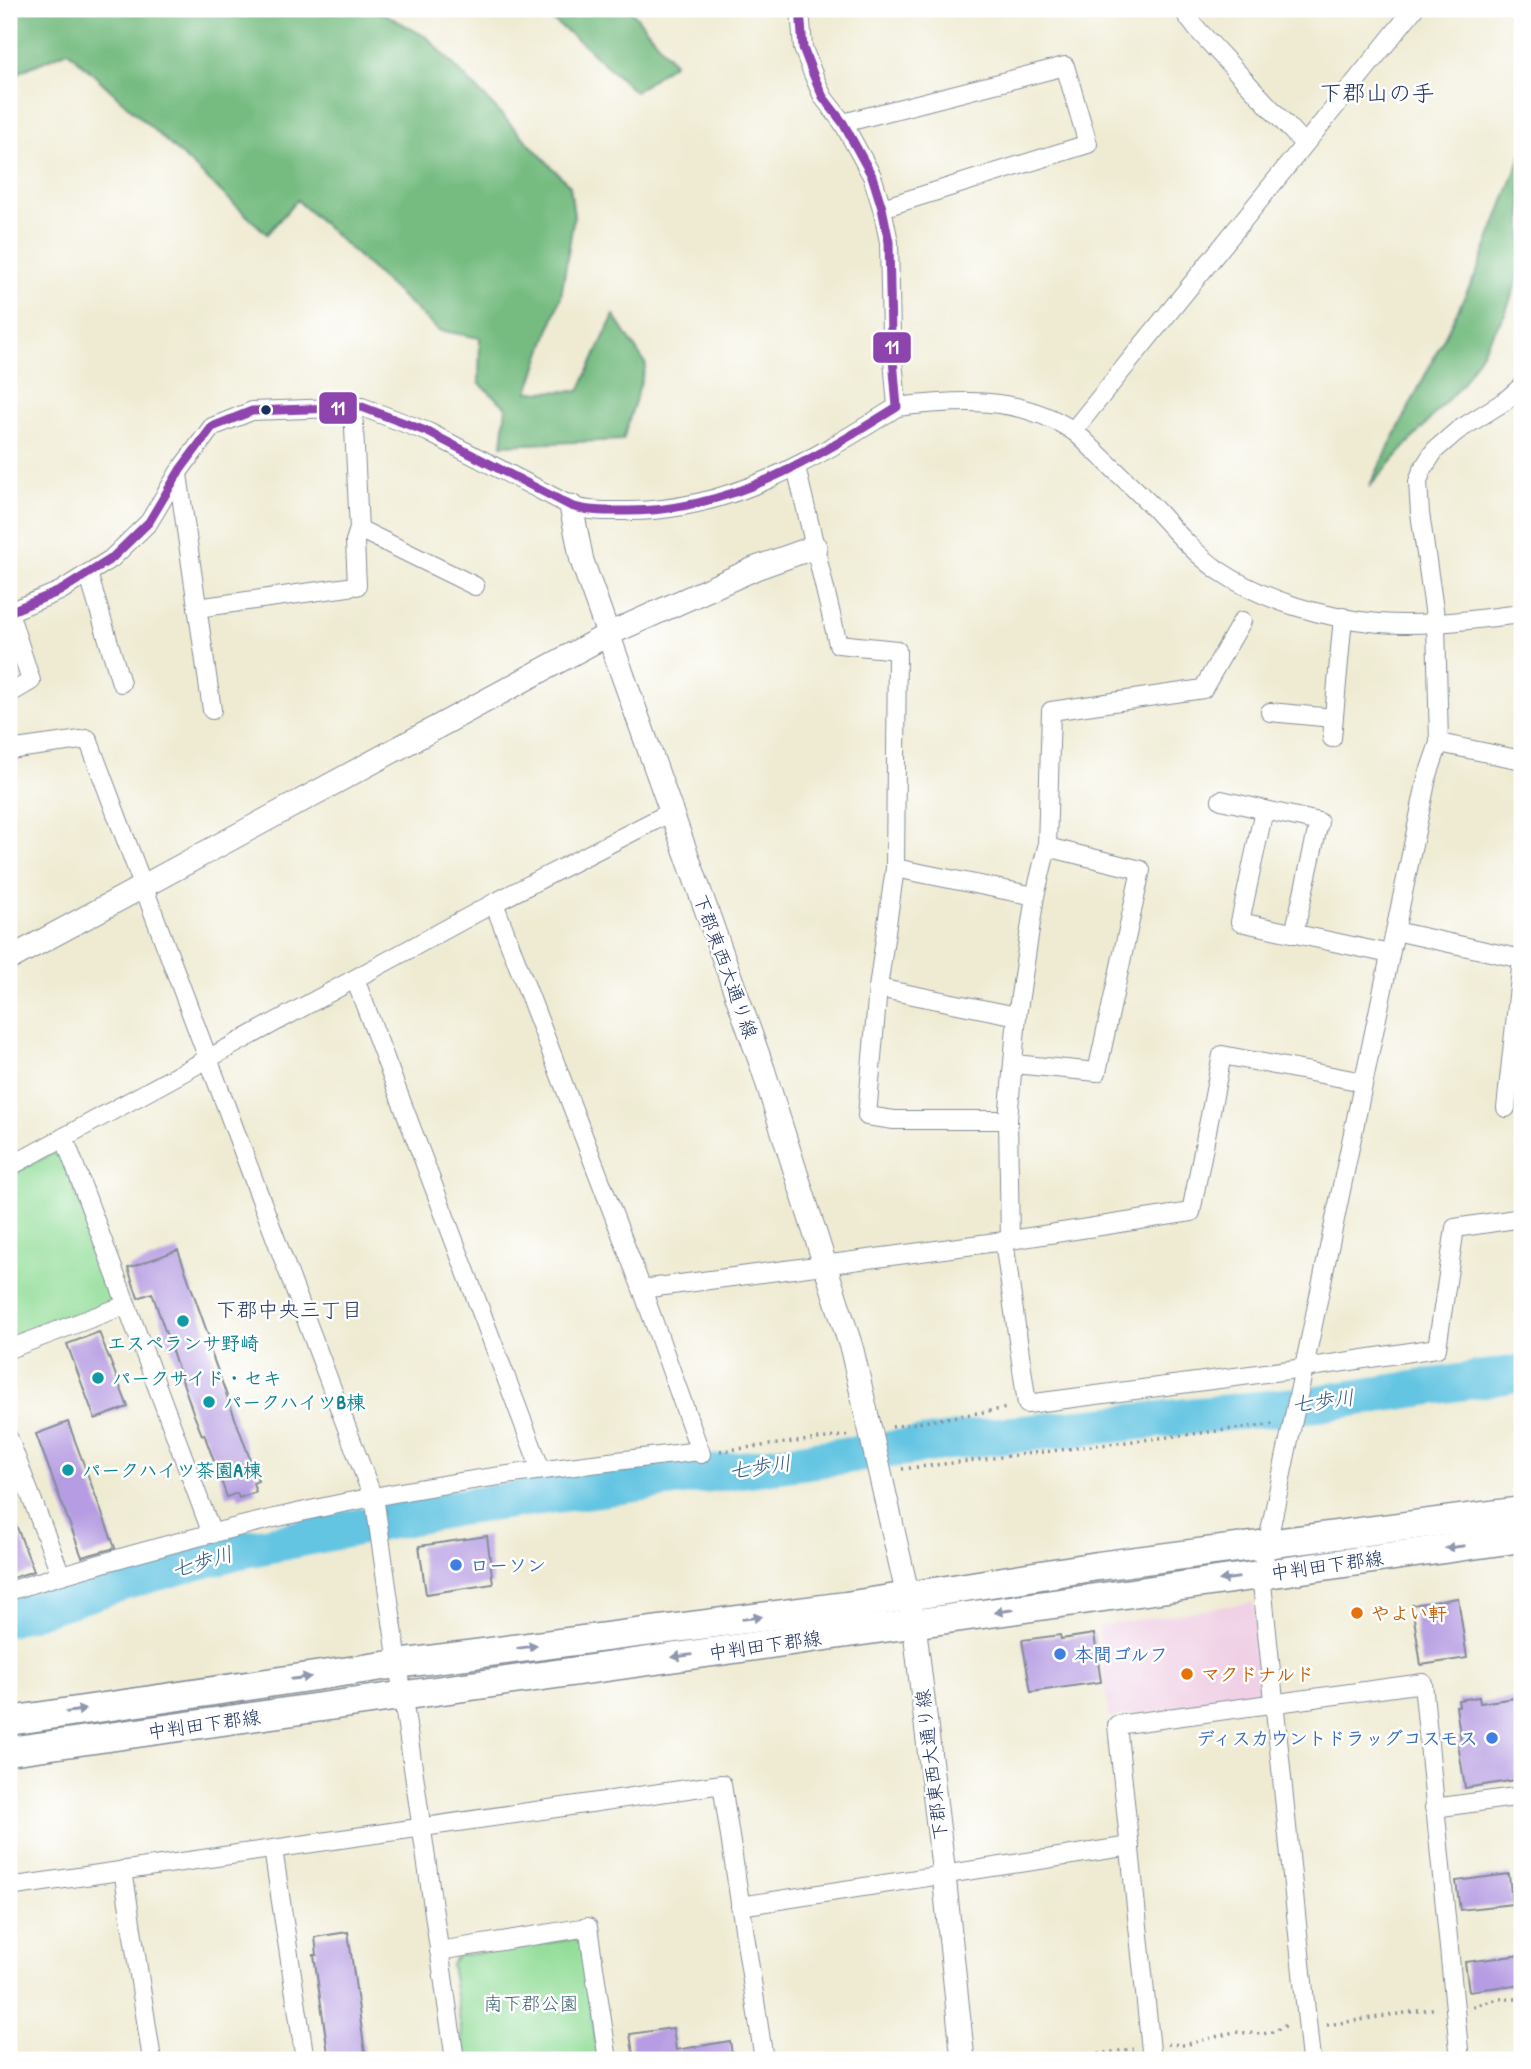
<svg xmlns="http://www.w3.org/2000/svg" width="1531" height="2069" font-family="'Patrick Hand','Klee One',sans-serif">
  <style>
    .built { fill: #f0d0e5 }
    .green { fill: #93dd99; stroke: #57867c; stroke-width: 2 }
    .forest { fill: #76bc81; stroke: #487670; stroke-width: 2 }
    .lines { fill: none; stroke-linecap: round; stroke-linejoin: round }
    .river { stroke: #64c5e2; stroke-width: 37 }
    .building { fill: #b69ce2 }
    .minor-casing { stroke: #858d98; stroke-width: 20 }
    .tertiary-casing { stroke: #858d98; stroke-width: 25 }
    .primary-casing { stroke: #858d98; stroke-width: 31 }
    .path { stroke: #858d98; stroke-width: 3.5; stroke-dasharray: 2 5; stroke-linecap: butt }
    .minor { stroke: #fff; stroke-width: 18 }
    .tertiary { stroke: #fff; stroke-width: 23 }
    .primary { stroke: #fff; stroke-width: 28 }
    .bus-1-casing { stroke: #fff; stroke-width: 14 }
    .bus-1 { stroke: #8e44ad; stroke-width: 9 }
    .oneway { fill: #8d97ae }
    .bus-dot { fill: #1b2f5e; stroke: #fff; stroke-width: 2.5 }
    .culture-dot { fill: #0f9aa8; stroke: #fff; stroke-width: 2.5 }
    .shop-dot { fill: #3f7fe0; stroke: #fff; stroke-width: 2.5 }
    .food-dot { fill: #e8710a; stroke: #fff; stroke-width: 2.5 }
    .labels { text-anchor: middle; stroke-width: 5; stroke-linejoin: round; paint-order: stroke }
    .street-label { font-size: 19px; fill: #1b2f5e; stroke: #fff }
    .culture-label { font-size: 19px; font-weight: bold; fill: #0d838f; stroke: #fff; text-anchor: start }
    .shop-label { font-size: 19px; font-weight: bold; fill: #366cbe; stroke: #fff; text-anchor: start }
    .food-label { font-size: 19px; font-weight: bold; fill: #c56008; stroke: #fff; text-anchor: start }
    .park-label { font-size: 19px; fill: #3f6370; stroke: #fff }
    .neighbourhood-label { font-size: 21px; fill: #1b2f5e; stroke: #fff }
    .water-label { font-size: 21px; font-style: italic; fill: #315c86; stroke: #fff }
    .quarter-label { font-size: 23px; fill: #1b2f5e; stroke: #fff }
    .line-badge { stroke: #fff; stroke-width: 2.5 }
    .badge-label { font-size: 19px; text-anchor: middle; font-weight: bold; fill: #fff }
  </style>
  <rect width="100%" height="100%" fill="#fff"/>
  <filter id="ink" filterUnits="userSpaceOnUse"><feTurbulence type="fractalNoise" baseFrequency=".0143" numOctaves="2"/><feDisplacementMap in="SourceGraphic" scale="14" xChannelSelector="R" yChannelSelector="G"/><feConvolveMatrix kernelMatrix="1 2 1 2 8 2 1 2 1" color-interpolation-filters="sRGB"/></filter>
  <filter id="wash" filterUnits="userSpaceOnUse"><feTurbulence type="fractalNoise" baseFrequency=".00686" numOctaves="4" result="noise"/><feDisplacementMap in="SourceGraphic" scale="28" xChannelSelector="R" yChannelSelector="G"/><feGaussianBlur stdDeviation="1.57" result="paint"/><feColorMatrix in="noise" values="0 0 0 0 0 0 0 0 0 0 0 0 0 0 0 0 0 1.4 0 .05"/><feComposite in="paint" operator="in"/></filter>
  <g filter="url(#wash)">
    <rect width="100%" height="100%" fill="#efebd3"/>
    <polygon class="built" points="1253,1602 1263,1686 1255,1697 1109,1718 1098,1626"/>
    <g class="green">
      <polygon points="52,1153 62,1155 114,1296 109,1306 9,1345 9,1176"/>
      <polygon points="573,1939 581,1945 599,2060 466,2060 451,1964 457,1956"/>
    </g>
    <g class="forest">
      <polygon points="9,9 376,9 428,38 570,186 574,216 561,296 528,392 579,391 614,315 646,365 623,440 502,445 506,407 479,383 480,338 438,330 297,200 267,234 68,51 21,71 9,90"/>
      <polygon points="537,9 630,9 674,63 635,92 581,42"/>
      <polygon points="1522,154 1522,267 1505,314 1462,384 1369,487 1477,272"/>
    </g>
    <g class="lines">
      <polyline class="river" points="9,1618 137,1578 237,1551 455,1508 968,1439 1321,1403 1522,1373"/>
    </g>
    <g id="blocks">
      <g class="building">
        <polygon points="178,1250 211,1343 208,1344 258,1481 253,1483 256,1492 239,1498 237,1493 227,1497 204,1434 202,1435 194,1415 152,1293 138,1298 128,1268"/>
        <polygon points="99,1332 128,1407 95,1419 67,1344"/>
        <polygon points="68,1422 115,1548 82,1557 36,1434"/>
        <polygon points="9,1507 34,1571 9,1579"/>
        <polygon points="487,1536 493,1584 426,1594 419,1546"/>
        <polygon points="1458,1598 1467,1658 1421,1665 1412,1605"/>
        <polygon points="1094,1634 1101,1682 1031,1692 1022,1640 1060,1635 1061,1639"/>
        <polygon points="1479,1697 1480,1703 1522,1697 1522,1779 1465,1788 1458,1743 1461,1742 1456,1706 1459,1706 1458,1700"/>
        <polygon points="1509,1874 1512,1904 1460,1910 1456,1881"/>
        <polygon points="348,1932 366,2060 329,2060 314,1955 317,1955 315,1937"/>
        <polygon points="1522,1955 1522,1984 1469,1991 1465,1962"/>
        <polygon points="673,2028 676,2050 730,2041 733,2060 634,2060 630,2034"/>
      </g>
    </g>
  </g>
  <g filter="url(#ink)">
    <use href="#blocks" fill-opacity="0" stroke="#858d98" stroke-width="2"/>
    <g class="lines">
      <g class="minor-casing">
        <g id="minor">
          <polyline points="1182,9 1197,29 1304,144"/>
          <polyline points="843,123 1065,66 1088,144 882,208"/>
          <path d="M 897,407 C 958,400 1017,395 1072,430 C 1081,436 1088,445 1096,452 C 1115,470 1134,488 1153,507 C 1173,529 1194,553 1218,570 C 1264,601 1324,618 1379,623 C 1426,627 1475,619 1522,614"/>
          <polyline points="353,408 359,529 475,586"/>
          <polyline points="1073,431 1414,9"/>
          <polyline points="796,467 838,644 897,650 895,868 878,988 867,1116 894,1120 1008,1120"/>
          <polyline points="178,474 212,710"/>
          <polyline points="88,573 121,683"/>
          <polyline points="357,586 355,541 359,529"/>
          <polyline points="197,608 348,587"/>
          <path d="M 9,612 L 60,591 L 111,559 L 149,522 L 180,470 L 212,427 L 252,411 L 362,407 L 428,432 L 571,506 C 590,512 609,511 629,511 C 730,511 814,459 897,407 L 891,335 L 889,242 L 882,208 L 872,176 L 843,123 L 823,97 L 813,74 L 803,48 L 800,9"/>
          <polyline points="9,694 31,681 9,612"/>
          <polyline points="1270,712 1333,718"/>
          <polyline points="1332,738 1343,617"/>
          <polyline points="1439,743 1522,760"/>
          <polyline points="9,750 88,739 375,1503 455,2060"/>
          <polyline points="1221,800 1319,822 1294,934"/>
          <polyline points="1264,810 1240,922 1390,954"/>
          <polyline points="895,868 1035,896"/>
          <polyline points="494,903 642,1289 701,1454"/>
          <polyline points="1395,931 1522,959 1506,1108"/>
          <polyline points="355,979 541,1470"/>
          <polyline points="878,988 1017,1016"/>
          <polyline points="1014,1064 1097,1072 1141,870 1047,847"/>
          <polyline points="64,1137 212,1534"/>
          <polyline points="9,1167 494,903 671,812"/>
          <polyline points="1010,1240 1008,1120 1017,1016 1035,896 1047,847 1051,711 1203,689 1242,621"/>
          <polyline points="1004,1241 1027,1404 1304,1368 1437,1348 1455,1228 1522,1218"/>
          <polyline points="642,1289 1004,1241 1191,1212 1222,1055 1363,1082"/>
          <polyline points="9,1349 126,1305"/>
          <polyline points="9,1439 61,1575"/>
          <path d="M 9,1591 C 129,1554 251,1520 374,1497 C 482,1476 591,1464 700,1451"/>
          <polyline points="1434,1808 1522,1796"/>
          <polyline points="273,1849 305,2060"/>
          <polyline points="123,1870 152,2060"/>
          <polyline points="9,1887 722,1784 764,2060"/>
          <polyline points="740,1906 1130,1846"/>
          <polyline points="439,1951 588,1927 608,2060"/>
          <polyline points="1152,2060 1117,1725 1423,1683 1460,2060"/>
          <polyline points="1311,2060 1261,1574 1427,778 1439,743 1436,623 1420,513 1418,482 1422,470 1435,450 1457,431 1505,401 1522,386"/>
        </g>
      </g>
      <g class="tertiary-casing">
        <g id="tertiary">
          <polyline points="571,506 582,561 763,1069 852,1350 914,1623 944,1875 963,2060"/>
          <polyline points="9,959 609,634 756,568 815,547"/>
        </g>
      </g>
      <g class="primary-casing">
        <g id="primary">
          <polyline points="9,1721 397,1664 846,1606 1098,1566 1522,1511"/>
          <polyline points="9,1751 1522,1538"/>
        </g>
      </g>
      <g class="path">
        <polyline points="892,1427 1008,1408"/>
        <polyline points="720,1451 851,1435"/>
        <polyline points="902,1469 1275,1424"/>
        <polyline points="1473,2006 1499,1999 1522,1999"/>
        <polyline points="1327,2025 1437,2008"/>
        <polyline points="1168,2044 1184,2045 1234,2032 1262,2034 1273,2032 1289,2024"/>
        <polyline points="1056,2060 1133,2049"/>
      </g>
      <use href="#minor" class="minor"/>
      <use href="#tertiary" class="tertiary"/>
      <use href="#primary" class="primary"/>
      <g class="bus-1-casing">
        <path id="bus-1" d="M 9,612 L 60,591 L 111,559 L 149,522 L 180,470 L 212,427 L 252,411 L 362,407 L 428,432 L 571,506 C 590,512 609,511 629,511 C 730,511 814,459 897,407 L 891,335 L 889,242 L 882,208 L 872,176 L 843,123 L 823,97 L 813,74 L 803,48 L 800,9"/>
      </g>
      <use href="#bus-1" class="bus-1"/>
    </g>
    <defs><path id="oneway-solid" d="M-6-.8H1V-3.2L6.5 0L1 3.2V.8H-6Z" transform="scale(1.75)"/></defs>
    <g class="oneway">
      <use href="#oneway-solid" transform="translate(1455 1547) rotate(172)"/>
      <use href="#oneway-solid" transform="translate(1229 1579) rotate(172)"/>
      <use href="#oneway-solid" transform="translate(1004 1611) rotate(172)"/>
      <use href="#oneway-solid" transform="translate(752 1618) rotate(-7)"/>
      <use href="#oneway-solid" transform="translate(527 1647) rotate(-7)"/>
      <use href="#oneway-solid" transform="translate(682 1656) rotate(172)"/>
      <use href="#oneway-solid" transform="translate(301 1678) rotate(-8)"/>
      <use href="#oneway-solid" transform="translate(76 1711) rotate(-8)"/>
    </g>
  </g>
  <circle class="bus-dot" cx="266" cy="410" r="6"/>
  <g class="culture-dot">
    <circle cx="183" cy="1321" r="7"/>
    <circle cx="98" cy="1378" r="7"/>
    <circle cx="209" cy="1402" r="7"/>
    <circle cx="68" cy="1470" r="7"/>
  </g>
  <g class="shop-dot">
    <circle cx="456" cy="1565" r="7"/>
    <circle cx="1060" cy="1654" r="7"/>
    <circle cx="1492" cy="1738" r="7"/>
  </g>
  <g class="food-dot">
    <circle cx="1357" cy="1613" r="7"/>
    <circle cx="1187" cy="1674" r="7"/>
  </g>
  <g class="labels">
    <g class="street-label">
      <text transform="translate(726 966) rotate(70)" y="7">下郡東西大通り線</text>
      <text transform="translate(1327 1565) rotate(-8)" y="7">中判田下郡線</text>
      <text transform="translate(765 1645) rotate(-8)" y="7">中判田下郡線</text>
      <text transform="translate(204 1724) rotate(-8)" y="7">中判田下郡線</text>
      <text transform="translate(931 1765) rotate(-97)" y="7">下郡東西大通り線</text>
    </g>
    <g class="culture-label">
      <text x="183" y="1350" text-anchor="middle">エスペランサ野崎</text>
      <text x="112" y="1385">パークサイド・セキ</text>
      <text x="223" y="1409">パークハイツB棟</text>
      <text x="82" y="1477">パークハイツ茶園A棟</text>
    </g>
    <g class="shop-label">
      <text x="470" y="1572">ローソン</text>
      <text x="1074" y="1661">本間ゴルフ</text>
      <text x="1478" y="1745" text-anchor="end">ディスカウントドラッグコスモス</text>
    </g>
    <g class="food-label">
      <text x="1371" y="1620">やよい軒</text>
      <text x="1201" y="1681">マクドナルド</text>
    </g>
    <g class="park-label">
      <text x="531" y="2010">南下郡公園</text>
    </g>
    <g class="neighbourhood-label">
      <text x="289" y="1317">下郡中央三丁目</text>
    </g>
    <g class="water-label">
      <text transform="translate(1323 1401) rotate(-7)" y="7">七歩川</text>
      <text transform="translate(760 1467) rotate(-8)" y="7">七歩川</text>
      <text transform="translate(202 1562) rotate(-16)" y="7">七歩川</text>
    </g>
    <g class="quarter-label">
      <text x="1377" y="101">下郡山の手</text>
    </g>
  </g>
  <g class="line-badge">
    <rect x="872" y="331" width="40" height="33" rx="7" fill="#8e44ad"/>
    <rect x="318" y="391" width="40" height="34" rx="7" fill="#8e44ad"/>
  </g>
  <g class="badge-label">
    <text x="892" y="354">11</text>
    <text x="338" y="415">11</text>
  </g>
  <rect width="1531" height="2069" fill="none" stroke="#fff" stroke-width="35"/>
</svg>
